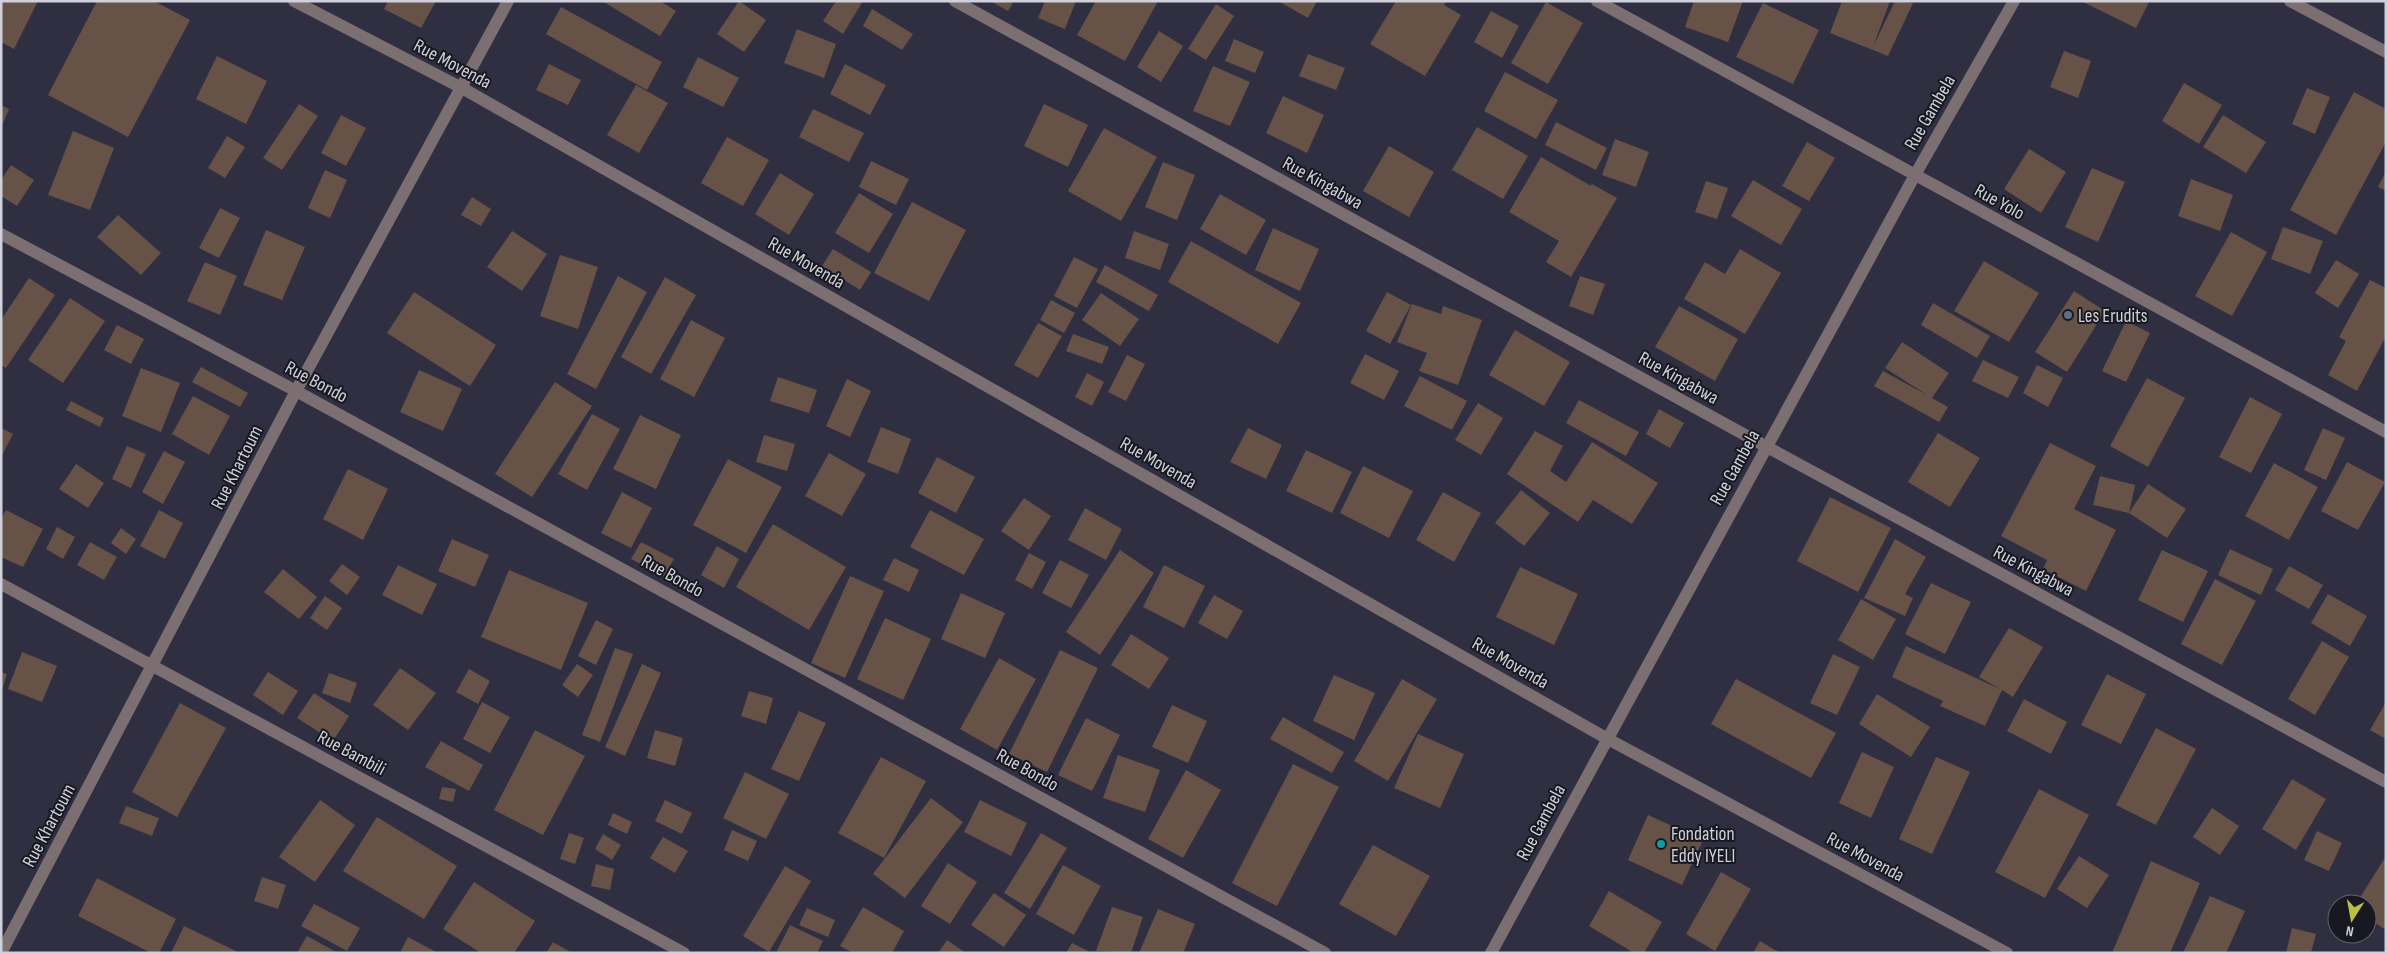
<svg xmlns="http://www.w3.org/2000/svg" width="2387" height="954" font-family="'Sofia Sans Condensed',sans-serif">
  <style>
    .building { fill: #665247 }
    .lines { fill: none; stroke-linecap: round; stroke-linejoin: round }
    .minor { stroke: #7b6f72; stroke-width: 12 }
    .service-dot { fill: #5c6f8a; stroke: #181820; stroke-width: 2 }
    .culture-dot { fill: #0f9aa8; stroke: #181820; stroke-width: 2 }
    .labels { text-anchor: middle; stroke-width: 4; stroke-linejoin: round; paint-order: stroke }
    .street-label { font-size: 19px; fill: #d0d0dc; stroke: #181820 }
    .poi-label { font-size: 19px; fill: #d0d0dc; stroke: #181820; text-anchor: start }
  </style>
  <rect width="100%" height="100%" fill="#2f2f41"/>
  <g class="building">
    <polygon points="1,1 38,1 14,49 1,42"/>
    <polygon points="97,1 154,1 190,20 128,137 48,95"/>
    <polygon points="388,1 436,1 421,28 384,9"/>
    <polygon points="602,1 660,1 676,11 660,36"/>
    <polygon points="739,1 766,20 744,52 717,34"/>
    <polygon points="836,1 863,1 843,34 823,21"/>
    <polygon points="990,1 1014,1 1008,11"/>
    <polygon points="1045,1 1076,1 1065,29 1038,18"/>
    <polygon points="1096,1 1158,1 1125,61 1077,35"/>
    <polygon points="1278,1 1317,1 1308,18"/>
    <polygon points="1396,1 1447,1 1444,5 1461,15 1425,76 1370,44"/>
    <polygon points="1694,1 1743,1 1728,42 1685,27"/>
    <polygon points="1842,1 1890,1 1873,47 1895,1 1913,3 1888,56 1830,33"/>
    <polygon points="2081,1 2147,1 2149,2 2136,28"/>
    <polygon points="1546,2 1583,23 1548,84 1511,63"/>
    <polygon points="1763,3 1819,30 1793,84 1736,57"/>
    <polygon points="1216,4 1234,16 1206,60 1188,49"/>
    <polygon points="561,7 662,62 647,90 546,34"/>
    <polygon points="872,9 913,34 902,50 863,26"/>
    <polygon points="1491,11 1519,26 1502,58 1474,42"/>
    <polygon points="797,29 836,44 824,78 784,63"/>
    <polygon points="1159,31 1183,46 1161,82 1137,67"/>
    <polygon points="1234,39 1264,52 1255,73 1225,61"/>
    <polygon points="2064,51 2091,61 2078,98 2050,87"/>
    <polygon points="1308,54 1345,68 1336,90 1299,76"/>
    <polygon points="217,56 267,81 246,124 196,99"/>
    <polygon points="698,57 739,78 723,107 683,87"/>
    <polygon points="549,64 581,80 568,105 536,90"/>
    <polygon points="845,64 886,85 870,115 830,94"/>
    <polygon points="1213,66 1250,82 1230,126 1193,111"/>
    <polygon points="1505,72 1558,100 1536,139 1484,111"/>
    <polygon points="2184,83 2222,105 2199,144 2162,121"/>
    <polygon points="636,85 668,103 639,153 607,135"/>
    <polygon points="2307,88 2330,97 2315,134 2292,124"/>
    <polygon points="2354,92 2386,109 2386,142 2336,235 2290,210"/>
    <polygon points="1283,96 1324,115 1307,153 1266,133"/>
    <polygon points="299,104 318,116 282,170 263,158"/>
    <polygon points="1044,104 1088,125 1068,167 1024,146"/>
    <polygon points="1,105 9,109 1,128"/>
    <polygon points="813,109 864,133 849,162 799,137"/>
    <polygon points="341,115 366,128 346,166 321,153"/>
    <polygon points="2223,115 2266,142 2246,173 2203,147"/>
    <polygon points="1556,122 1607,148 1596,170 1545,145"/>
    <polygon points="1477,127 1528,156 1503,199 1452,170"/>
    <polygon points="1104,128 1157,157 1121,221 1068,191"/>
    <polygon points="73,131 114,148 90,210 48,195"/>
    <polygon points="227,136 245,147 225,178 208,168"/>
    <polygon points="727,137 769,160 743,206 701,183"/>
    <polygon points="1615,139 1649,152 1636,187 1602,175"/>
    <polygon points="1807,142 1835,158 1809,201 1782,186"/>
    <polygon points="1389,146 1434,172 1409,217 1363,191"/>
    <polygon points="2029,149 2066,172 2041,213 2004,189"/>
    <polygon points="1541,157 1591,186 1592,184 1617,198 1571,277 1546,262 1559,241 1509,212"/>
    <polygon points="871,161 909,179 896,205 859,187"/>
    <polygon points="1163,162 1195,175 1177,220 1145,207"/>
    <polygon points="11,165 34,180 17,206 1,196 1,180"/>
    <polygon points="2092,168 2125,182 2098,242 2065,227"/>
    <polygon points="325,170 347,180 330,218 308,208"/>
    <polygon points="2386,171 2386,191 2378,187"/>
    <polygon points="780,173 814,194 789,235 755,214"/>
    <polygon points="2191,179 2233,195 2220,231 2178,216"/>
    <polygon points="1753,180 1802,209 1781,245 1731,216"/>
    <polygon points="1706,181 1728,188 1717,219 1695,212"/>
    <polygon points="859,193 893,214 869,253 835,233"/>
    <polygon points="1220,194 1266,220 1246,255 1200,229"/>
    <polygon points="472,197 491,209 481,226 461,215"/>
    <polygon points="912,202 966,230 929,301 874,273"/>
    <polygon points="220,208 240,218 219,258 199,248"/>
    <polygon points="118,215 161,253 141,275 97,237"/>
    <polygon points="2283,227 2323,241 2310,274 2271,259"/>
    <polygon points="1273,228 1319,249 1300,291 1255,270"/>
    <polygon points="266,230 305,247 282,300 243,285"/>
    <polygon points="512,231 547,254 522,291 487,267"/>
    <polygon points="1134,231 1169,244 1160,270 1125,258"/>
    <polygon points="2231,232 2267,252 2232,316 2195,296"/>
    <polygon points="1191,241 1301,303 1278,344 1168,282"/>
    <polygon points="833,249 871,272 860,290 822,266"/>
    <polygon points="1740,249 1781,273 1745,334 1684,299 1705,262 1725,274"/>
    <polygon points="560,255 598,267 578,329 540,316"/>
    <polygon points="1074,257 1098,269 1077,308 1054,296"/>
    <polygon points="2336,260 2359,274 2338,308 2315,293"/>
    <polygon points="1984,261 2039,293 2009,342 1954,311"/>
    <polygon points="205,262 237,276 220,315 187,301"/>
    <polygon points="1105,265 1158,295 1149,311 1096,282"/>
    <polygon points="618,276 647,292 596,389 567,374"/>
    <polygon points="1580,276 1605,284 1593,315 1569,306"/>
    <polygon points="665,277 696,295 651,374 621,357"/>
    <polygon points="29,278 55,295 6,368 1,365 1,320"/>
    <polygon points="2370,280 2386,288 2386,336 2357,391 2328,375 2346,341 2339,337"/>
    <polygon points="2074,291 2105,311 2067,372 2035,352"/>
    <polygon points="414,292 496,345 470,386 387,333"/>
    <polygon points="1387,292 1411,305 1390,344 1366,331"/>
    <polygon points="1101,293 1139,319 1120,346 1082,320"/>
    <polygon points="70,298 105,321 63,383 28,360"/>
    <polygon points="1051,300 1075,313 1064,333 1040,320"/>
    <polygon points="1933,303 1990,336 1977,358 1921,325"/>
    <polygon points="1412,304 1441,314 1443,306 1482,320 1458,385 1419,371 1427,353 1397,342"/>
    <polygon points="1679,306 1738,339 1715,381 1655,347"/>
    <polygon points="691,320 725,338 694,397 660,379"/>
    <polygon points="2126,321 2150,333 2126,382 2102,371"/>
    <polygon points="1038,323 1062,336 1038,378 1014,365"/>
    <polygon points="117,325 144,339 131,364 104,350"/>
    <polygon points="1515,330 1570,362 1544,406 1489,375"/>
    <polygon points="1073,334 1109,347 1102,364 1066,351"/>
    <polygon points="1902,342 1949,373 1932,398 1948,407 1939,422 1874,386 1883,371 1927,395 1885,368"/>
    <polygon points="1365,354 1399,371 1384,400 1350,383"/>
    <polygon points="1127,355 1145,364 1126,401 1108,392"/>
    <polygon points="1983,360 2019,377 2008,398 1972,381"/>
    <polygon points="2037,365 2063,378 2048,407 2023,393"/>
    <polygon points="201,367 248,393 240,407 192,382"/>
    <polygon points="141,368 180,383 161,432 122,416"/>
    <polygon points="419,370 462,389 443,431 400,412"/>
    <polygon points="1087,373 1104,382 1092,406 1075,397"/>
    <polygon points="1420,376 1467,401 1452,430 1404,406"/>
    <polygon points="778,377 817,390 809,413 770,401"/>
    <polygon points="2147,378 2185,398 2148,467 2110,446"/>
    <polygon points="847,379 871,391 850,437 826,426"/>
    <polygon points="555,382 592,406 532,497 495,474"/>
    <polygon points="193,396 230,416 209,455 172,434"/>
    <polygon points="2250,397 2282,414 2251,473 2219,457"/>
    <polygon points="1579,400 1639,432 1626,456 1566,423"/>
    <polygon points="71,401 104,418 100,427 66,410"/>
    <polygon points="1478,403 1503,418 1481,455 1455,440"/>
    <polygon points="1659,409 1684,423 1670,448 1646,434"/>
    <polygon points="592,414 620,429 587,490 558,474"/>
    <polygon points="640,415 681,435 656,489 613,469"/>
    <polygon points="881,427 911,439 898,474 867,462"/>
    <polygon points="1,428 13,434 1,457"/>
    <polygon points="1248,428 1282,445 1266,479 1230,462"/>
    <polygon points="2323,428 2345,438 2326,480 2304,470"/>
    <polygon points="1535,431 1563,446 1550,471 1566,482 1592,442 1658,483 1632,524 1593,500 1578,522 1507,474"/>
    <polygon points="1938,433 1980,458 1950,507 1908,482"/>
    <polygon points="764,435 795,444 787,471 756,462"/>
    <polygon points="2050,443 2096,466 2074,509 2116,530 2086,591 2043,569 2047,560 2001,536"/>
    <polygon points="127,446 146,454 131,488 112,479"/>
    <polygon points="1306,450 1352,472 1332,513 1286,491"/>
    <polygon points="164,451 185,462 163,504 142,492"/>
    <polygon points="829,453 866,474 842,516 805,496"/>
    <polygon points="937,457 975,477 956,513 918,493"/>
    <polygon points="728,459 782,487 746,553 693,525"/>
    <polygon points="2347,462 2385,482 2358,530 2321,511"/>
    <polygon points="2274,463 2318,487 2289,540 2245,516"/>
    <polygon points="76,464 104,483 88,508 59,489"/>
    <polygon points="1363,466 1413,491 1389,538 1340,513"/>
    <polygon points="348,469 388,489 363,540 323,519"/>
    <polygon points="2100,476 2135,485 2129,513 2148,484 2186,509 2167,538 2129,513 2093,505"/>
    <polygon points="1521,490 1550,513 1524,546 1495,523"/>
    <polygon points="622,492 652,508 631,548 601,533"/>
    <polygon points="1443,492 1481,513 1454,562 1416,540"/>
    <polygon points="1830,497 1891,528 1858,592 1797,561"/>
    <polygon points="1024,498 1051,516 1029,550 1001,531"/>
    <polygon points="1085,508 1122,529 1106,560 1068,540"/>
    <polygon points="6,510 43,529 23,567 1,557 1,518"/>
    <polygon points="159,510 183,523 165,559 140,546"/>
    <polygon points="930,510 984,539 964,575 910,547"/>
    <polygon points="773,524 846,567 809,630 736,587"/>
    <polygon points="57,527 75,537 63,559 46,549"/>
    <polygon points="121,528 136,539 126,554 111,543"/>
    <polygon points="452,539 489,555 475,587 438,571"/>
    <polygon points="1895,539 1926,557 1905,594 1913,598 1905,616 1864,598"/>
    <polygon points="90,542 117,557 104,580 77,565"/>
    <polygon points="641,542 674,559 664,576 631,559"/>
    <polygon points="717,546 739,559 724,588 701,575"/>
    <polygon points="2230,549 2273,569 2261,595 2218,575"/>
    <polygon points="1120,550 1154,573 1100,655 1066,632"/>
    <polygon points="2162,550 2208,571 2183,622 2138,600"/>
    <polygon points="1029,553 1046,562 1032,589 1015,580"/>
    <polygon points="894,558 919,570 909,592 883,580"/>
    <polygon points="1060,560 1089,575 1071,608 1042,593"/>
    <polygon points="342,564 360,577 347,595 329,581"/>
    <polygon points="398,565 437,584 422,615 382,595"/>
    <polygon points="1164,565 1205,586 1184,628 1143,607"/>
    <polygon points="2289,566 2323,585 2309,609 2275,590"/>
    <polygon points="1520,567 1578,594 1554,645 1496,617"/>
    <polygon points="283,569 317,597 299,619 264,592"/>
    <polygon points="509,570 588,603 561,670 481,637"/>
    <polygon points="850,576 884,591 845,678 811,663"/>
    <polygon points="2215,579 2256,601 2222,665 2181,644"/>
    <polygon points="1931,583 1971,602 1945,654 1905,634"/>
    <polygon points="961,593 1005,613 985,658 941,639"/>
    <polygon points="2328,594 2367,616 2350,646 2311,623"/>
    <polygon points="1214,595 1243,611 1227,639 1198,623"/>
    <polygon points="325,596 342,608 327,630 310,618"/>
    <polygon points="1861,599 1896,619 1873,660 1838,640"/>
    <polygon points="885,618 931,639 903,700 857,679"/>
    <polygon points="596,620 613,629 596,665 578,656"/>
    <polygon points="2009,628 2043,647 2013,697 2002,690 1985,726 1940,706 1943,701 1892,677 1906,646 2000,689 1979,677"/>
    <polygon points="1131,634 1169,658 1149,689 1111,665"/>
    <polygon points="2322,641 2349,657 2315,715 2288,699"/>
    <polygon points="615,648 633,654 600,742 582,735"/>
    <polygon points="1060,650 1098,668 1047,772 1009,754"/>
    <polygon points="22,652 57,666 42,702 8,689"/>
    <polygon points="1833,654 1860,667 1837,715 1810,703"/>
    <polygon points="999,658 1036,679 997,750 960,729"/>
    <polygon points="577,664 593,675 578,697 562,685"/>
    <polygon points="642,664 661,673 625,756 605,747"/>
    <polygon points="400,668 436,693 408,730 373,705"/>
    <polygon points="469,669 490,681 478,704 456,692"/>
    <polygon points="1,672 7,674 2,690 1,690"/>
    <polygon points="268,672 298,691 283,715 253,695"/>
    <polygon points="329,673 357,683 350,703 322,693"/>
    <polygon points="2107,674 2146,694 2121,744 2081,725"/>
    <polygon points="1334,675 1375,693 1354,740 1313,721"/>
    <polygon points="1402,679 1437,699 1388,781 1354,761"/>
    <polygon points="1736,679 1836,733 1811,778 1711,724"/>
    <polygon points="749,691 773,698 766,724 741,716"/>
    <polygon points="314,693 349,716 333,741 297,718"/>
    <polygon points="1877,694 1930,727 1911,757 1859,724"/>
    <polygon points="2024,699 2067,722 2051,754 2007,731"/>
    <polygon points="482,702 510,717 490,753 463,739"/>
    <polygon points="2386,702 2386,739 2370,730"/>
    <polygon points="180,703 226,728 177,817 132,792"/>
    <polygon points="1172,705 1207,721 1188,763 1152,747"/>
    <polygon points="799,711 826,723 799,781 771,769"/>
    <polygon points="1283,717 1344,752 1332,773 1270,739"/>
    <polygon points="1086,718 1120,735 1092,791 1058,775"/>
    <polygon points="2156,728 2196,749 2156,825 2116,805"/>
    <polygon points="535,730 585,756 543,835 494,810"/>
    <polygon points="655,730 683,738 675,766 647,758"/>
    <polygon points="1418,734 1464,754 1440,808 1394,788"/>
    <polygon points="441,741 483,765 469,791 425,767"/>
    <polygon points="1862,752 1894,767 1871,818 1839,803"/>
    <polygon points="1118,755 1160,770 1145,812 1103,798"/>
    <polygon points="881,757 926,781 884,858 838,833"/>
    <polygon points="1936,757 1970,772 1932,854 1899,839"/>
    <polygon points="1293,764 1339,787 1277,906 1232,883"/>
    <polygon points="1186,770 1221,790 1183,858 1148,839"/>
    <polygon points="745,772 789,794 766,839 723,818"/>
    <polygon points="2292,779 2326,799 2296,850 2262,829"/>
    <polygon points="442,787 456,789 453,802 439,799"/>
    <polygon points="2039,789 2089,815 2045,898 1995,872"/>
    <polygon points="931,798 963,822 905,898 873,874"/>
    <polygon points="320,800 355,825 315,882 279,857"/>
    <polygon points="665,800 692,813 682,834 655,821"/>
    <polygon points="980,800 1027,823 1011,856 964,832"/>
    <polygon points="126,806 159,818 152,836 119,823"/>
    <polygon points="2212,808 2239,826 2220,855 2193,837"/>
    <polygon points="613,813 632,822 627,834 608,825"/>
    <polygon points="1648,815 1703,840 1682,885 1628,860"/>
    <polygon points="377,817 457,866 424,919 343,871"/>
    <polygon points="732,830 757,841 748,861 724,850"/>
    <polygon points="2317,831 2342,843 2329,871 2304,860"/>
    <polygon points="569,833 584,838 575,864 560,859"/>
    <polygon points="1041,833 1067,848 1030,909 1004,893"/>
    <polygon points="603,834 621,845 612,860 595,849"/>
    <polygon points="663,837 688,851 675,873 650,858"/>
    <polygon points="1373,845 1430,876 1396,936 1339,904"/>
    <polygon points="2079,856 2109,875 2087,908 2057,889"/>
    <polygon points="2386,856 2386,930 2367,918 2367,904 2356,904"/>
    <polygon points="2151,861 2200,883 2170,953 2112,953"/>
    <polygon points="948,863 977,882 950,924 921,906"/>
    <polygon points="596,864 614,869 610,890 591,886"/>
    <polygon points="1063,865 1101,886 1074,935 1036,914"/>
    <polygon points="785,866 811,881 769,952 743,936"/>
    <polygon points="1721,872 1751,889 1715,951 1686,934"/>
    <polygon points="262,877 286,885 278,909 254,901"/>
    <polygon points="97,878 176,919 159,953 151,953 78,916"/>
    <polygon points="474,882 535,921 514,953 481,953 443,929"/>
    <polygon points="1609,891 1662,922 1644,953 1634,953 1589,926"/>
    <polygon points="994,893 1026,915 1004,947 971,925"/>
    <polygon points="2210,896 2245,911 2226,953 2183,953"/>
    <polygon points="314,904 360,928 347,951 301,926"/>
    <polygon points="863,907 904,931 892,953 853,953 840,946"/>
    <polygon points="1112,907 1143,917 1131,953 1096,951"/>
    <polygon points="807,908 835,920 828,937 799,925"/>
    <polygon points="1158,909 1195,924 1183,953 1139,953"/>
    <polygon points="790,925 823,941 817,953 776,953"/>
    <polygon points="184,926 240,953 171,953"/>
    <polygon points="2292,928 2316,934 2311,953 2286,953"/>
    <polygon points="307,936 338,953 297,953"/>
    <polygon points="408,937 438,953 400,953"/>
    <polygon points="947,940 966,953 938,953"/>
    <polygon points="1760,941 1780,953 1753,953"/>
    <polygon points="553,942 572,953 546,953"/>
    <polygon points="1072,943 1092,953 1066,953"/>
  </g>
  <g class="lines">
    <g class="minor">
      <polyline points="294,1 462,88 1606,738 2007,953"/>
      <polyline points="955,1 1767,447 2386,782"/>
      <polyline points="1597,1 2386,432"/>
      <polyline points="2290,1 2386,52"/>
      <polyline points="1,234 296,391 1325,953"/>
      <polyline points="1,584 684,953"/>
      <polyline points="1,953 296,391 508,1"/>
      <polyline points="1491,953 1915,175 2014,1"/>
    </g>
  </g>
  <circle class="service-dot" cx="2068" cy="315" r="5"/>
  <circle class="culture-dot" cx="1661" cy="844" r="5"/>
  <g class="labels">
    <g class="street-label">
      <text transform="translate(453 63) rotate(28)" y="7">Rue Movenda</text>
      <text transform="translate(1929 112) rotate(-60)" y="7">Rue Gambela</text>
      <text transform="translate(1323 182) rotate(29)" y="7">Rue Kingabwa</text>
      <text transform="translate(2000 201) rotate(29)" y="7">Rue Yolo</text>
      <text transform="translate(807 262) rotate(30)" y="7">Rue Movenda</text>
      <text transform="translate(1679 377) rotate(29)" y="7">Rue Kingabwa</text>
      <text transform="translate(317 381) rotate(28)" y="7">Rue Bondo</text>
      <text transform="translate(1159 462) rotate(30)" y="7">Rue Movenda</text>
      <text transform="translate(236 467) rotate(-63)" y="7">Rue Khartoum</text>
      <text transform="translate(1734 467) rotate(-61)" y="7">Rue Gambela</text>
      <text transform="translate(2034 570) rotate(28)" y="7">Rue Kingabwa</text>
      <text transform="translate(673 575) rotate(29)" y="7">Rue Bondo</text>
      <text transform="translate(1511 662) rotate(30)" y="7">Rue Movenda</text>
      <text transform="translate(352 752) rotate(28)" y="7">Rue Bambili</text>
      <text transform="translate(1028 769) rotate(29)" y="7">Rue Bondo</text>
      <text transform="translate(1540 822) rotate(-62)" y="7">Rue Gambela</text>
      <text transform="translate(48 825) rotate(-62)" y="7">Rue Khartoum</text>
      <text transform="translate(1866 856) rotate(28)" y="7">Rue Movenda</text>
    </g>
    <g class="poi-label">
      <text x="2078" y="322">Les Erudits</text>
      <text x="1671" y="840">Fondation<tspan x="1671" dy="22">Eddy IYELI</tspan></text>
    </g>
  </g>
  <rect width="2387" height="954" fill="none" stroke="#d0d0dc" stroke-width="5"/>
  <g transform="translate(2352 919) rotate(191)"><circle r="24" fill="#181820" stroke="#62626b"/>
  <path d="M0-4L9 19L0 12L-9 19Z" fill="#bbc044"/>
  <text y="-8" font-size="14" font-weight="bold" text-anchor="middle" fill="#d0d0dc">N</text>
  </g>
</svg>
